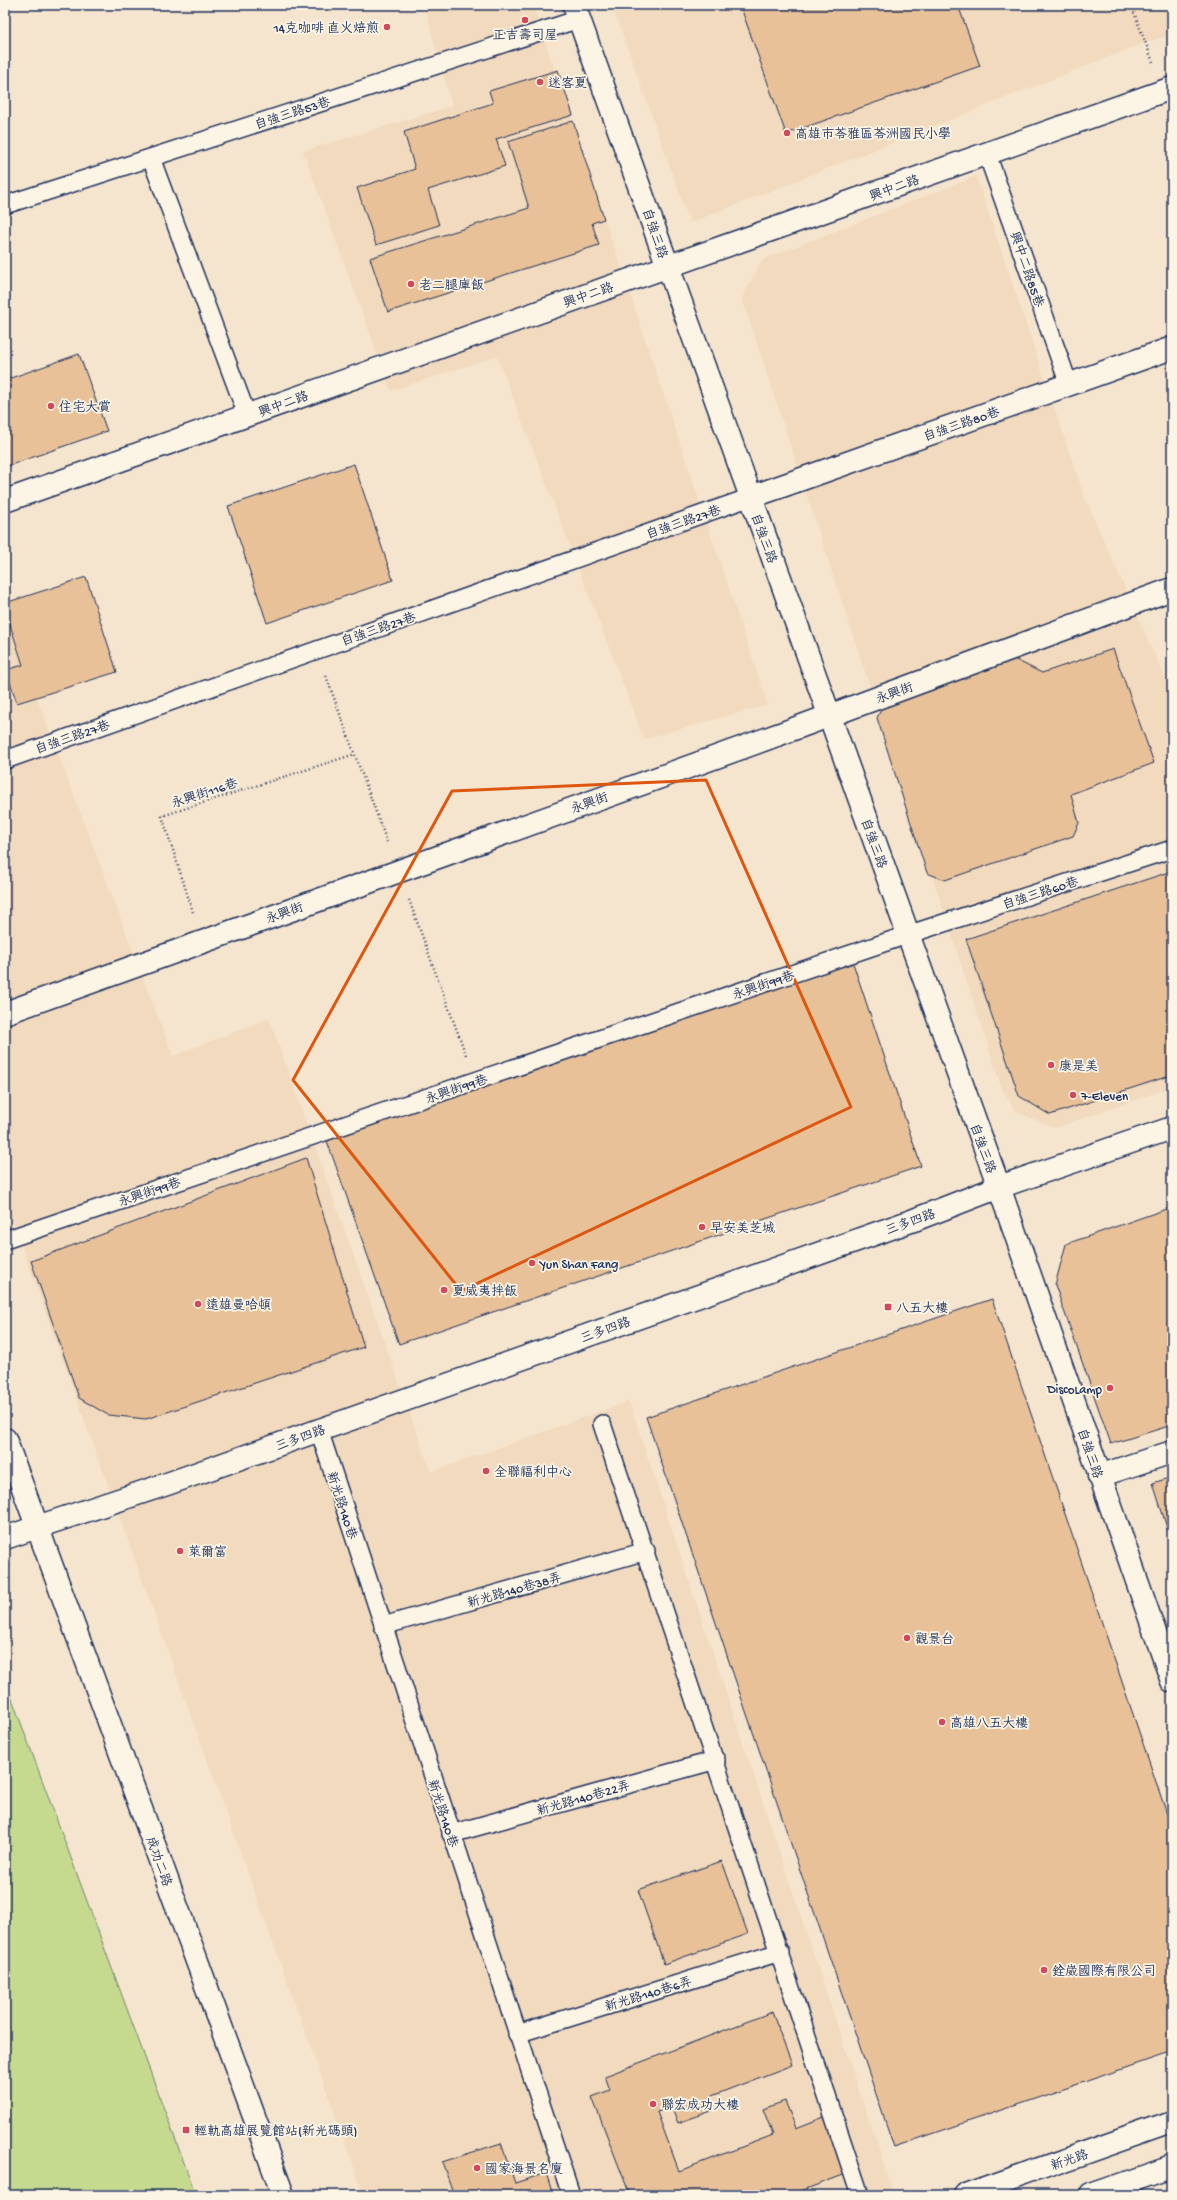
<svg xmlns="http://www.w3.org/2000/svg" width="1177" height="2200" font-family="'Gochi Hand','LXGW WenKai TC',sans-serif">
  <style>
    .built { fill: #f2dabe }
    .green { fill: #c6da8f; stroke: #708476 }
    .building { fill: #e8c198; stroke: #1b2f5e }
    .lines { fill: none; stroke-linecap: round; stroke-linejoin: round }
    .lane-casing { stroke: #1b2f5e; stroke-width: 20 }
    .street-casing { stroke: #1b2f5e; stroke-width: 25 }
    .secondary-casing { stroke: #1b2f5e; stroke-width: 25 }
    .path { stroke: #1b2f5e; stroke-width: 2.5; stroke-dasharray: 1 3; stroke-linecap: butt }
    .lane { stroke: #fcf5e5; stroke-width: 17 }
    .street { stroke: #fcf5e5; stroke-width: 22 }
    .secondary { stroke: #fcf5e5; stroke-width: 22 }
    .marked { fill: none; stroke: #de5710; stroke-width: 3; stroke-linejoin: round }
    .poi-dot { fill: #d1495b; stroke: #fcf5e5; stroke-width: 1.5 }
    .labels { text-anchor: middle; stroke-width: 3.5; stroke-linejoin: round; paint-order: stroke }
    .poi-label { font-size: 13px; fill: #1b2f5e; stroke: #fcf5e5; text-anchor: start }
    .street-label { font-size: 13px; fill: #1b2f5e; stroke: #fcf5e5 }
  </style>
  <rect width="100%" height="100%" fill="#f6e5ce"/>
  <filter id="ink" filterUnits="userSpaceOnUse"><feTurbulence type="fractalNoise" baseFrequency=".025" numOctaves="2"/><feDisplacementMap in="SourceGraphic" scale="8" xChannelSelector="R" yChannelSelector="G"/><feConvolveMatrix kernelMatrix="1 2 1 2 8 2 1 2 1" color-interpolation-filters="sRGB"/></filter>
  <g filter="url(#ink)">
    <g class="built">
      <polygon points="424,5 533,5 768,705 644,739 497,356 391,391 303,151 452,106"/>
      <polygon points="612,5 1172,5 1172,35 1144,43 690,223"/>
      <polygon points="976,176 1085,498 1172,694 1172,1087 1055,1128 1016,1112 1002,1089 742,298 762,260"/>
      <polygon points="5,614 173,1056 269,1018 431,1472 629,1401 892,2189 876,2195 364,2195 5,1200"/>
    </g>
    <polygon class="green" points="5,1680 196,2195 5,2195"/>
    <g class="building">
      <polygon points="740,5 958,5 980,66 786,134"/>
      <polygon points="558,70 573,115 496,139 505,166 428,190 439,225 376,245 357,188 415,169 404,132 493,103 489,91"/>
      <polygon points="573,121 604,219 592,223 599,245 388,312 370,258 529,208 508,142"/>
      <polygon points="79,354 107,431 5,467 5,380"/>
      <polygon points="354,464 393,580 267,623 228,506"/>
      <polygon points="86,577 117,672 17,703 6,670 23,665 5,609 5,603"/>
      <polygon points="5,609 11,626 5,628"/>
      <polygon points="1113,649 1154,763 1071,794 1079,823 1073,836 945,880 927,873 877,718 888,694 1006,655 1042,673"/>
      <polygon points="1172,871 1172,1075 1050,1115 1019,1096 966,939"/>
      <polygon points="852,960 921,1166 399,1344 327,1141"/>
      <polygon points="306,1158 364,1347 146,1419 108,1415 79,1398 31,1261"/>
      <polygon points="1172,1207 1172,1425 1111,1444 1055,1285 1066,1244"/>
      <polygon points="992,1299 1172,1829 1172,2052 894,2147 646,1417"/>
      <polygon points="1172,1477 1172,1544 1153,1483"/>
      <polygon points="722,1861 748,1934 664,1964 638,1890"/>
      <polygon points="772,2012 792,2065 709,2097 714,2110 678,2123 671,2107 657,2112 679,2171 773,2135 763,2109 785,2101 796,2128 824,2117 846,2174 790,2195 630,2195 592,2097 610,2090 605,2076"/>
      <polygon points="501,2143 515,2183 546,2173 553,2195 454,2195 442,2162"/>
    </g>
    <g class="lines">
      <g class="lane-casing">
        <g id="lane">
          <polyline points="987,154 1069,385"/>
          <polyline points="151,158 247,415"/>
          <polyline points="5,205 579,19"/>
          <polyline points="5,760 751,497"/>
          <polyline points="5,1240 907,935 1172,849"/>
          <polyline points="602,1424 860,2195"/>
          <polyline points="319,1430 571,2195"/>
          <polyline points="383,1626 646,1551"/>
          <polyline points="451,1834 716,1760"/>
          <polyline points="517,2034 780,1952"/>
        </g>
      </g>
      <g class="street-casing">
        <g id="street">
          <polyline points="574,5 999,1187 1172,1681"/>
          <polyline points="751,497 1172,348"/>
          <polyline points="5,501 1172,88"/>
          <polyline points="5,1013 780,734 1172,589"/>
          <polyline points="1099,1476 1172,1452"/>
          <polyline points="5,1538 37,1527"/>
          <polyline points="966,2195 1172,2122"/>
        </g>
      </g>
      <g class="secondary-casing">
        <g id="secondary">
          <polyline points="5,1439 283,2195"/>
          <polyline points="37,1527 167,1484 914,1220 999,1187 1172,1128"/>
          <polyline points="1091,2195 1172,2167"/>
        </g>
      </g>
      <g class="path">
        <polyline points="1131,5 1153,62"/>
        <polyline points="326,676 387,842"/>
        <polyline points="409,900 466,1055"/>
        <polyline points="193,912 162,816 355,754"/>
      </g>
      <use href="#lane" class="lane"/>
      <use href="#street" class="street"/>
      <use href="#secondary" class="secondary"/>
    </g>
  </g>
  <path class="marked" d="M 706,780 L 851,1107 L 461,1291 L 293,1080 L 452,791 Z"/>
  <g class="poi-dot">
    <circle cx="525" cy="20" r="4"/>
    <circle cx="387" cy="27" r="4"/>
    <circle cx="540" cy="82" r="4"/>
    <circle cx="787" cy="133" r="4"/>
    <circle cx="411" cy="284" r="4"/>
    <circle cx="51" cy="406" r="4"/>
    <circle cx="1051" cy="1065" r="4"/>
    <circle cx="1073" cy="1095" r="4"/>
    <circle cx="702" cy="1227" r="4"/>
    <circle cx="532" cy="1263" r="4"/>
    <circle cx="444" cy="1290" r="4"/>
    <circle cx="198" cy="1304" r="4"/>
    <rect x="884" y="1303" width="8" height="8" rx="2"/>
    <circle cx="1110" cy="1388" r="4"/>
    <circle cx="486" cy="1471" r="4"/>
    <circle cx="180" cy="1551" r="4"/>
    <circle cx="907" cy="1638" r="4"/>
    <circle cx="942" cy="1722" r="4"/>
    <circle cx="1044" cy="1970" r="4"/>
    <circle cx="653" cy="2104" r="4"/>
    <rect x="182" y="2126" width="8" height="8" rx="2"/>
    <circle cx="477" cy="2168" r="4"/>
  </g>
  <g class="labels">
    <g class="poi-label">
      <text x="379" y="32" text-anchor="end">14克咖啡 直火焙煎</text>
      <text x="525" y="39" text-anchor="middle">正吉壽司屋</text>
      <text x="548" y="87">迷客夏</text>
      <text x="795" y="138">高雄市苓雅區苓洲國民小學</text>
      <text x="419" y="289">老二腿庫飯</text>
      <text x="59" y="411">住宅大賞</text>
      <text x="1059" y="1070">康是美</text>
      <text x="1081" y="1100">7-Eleven</text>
      <text x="710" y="1232">早安美芝城</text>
      <text x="540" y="1268">Yun Shan Fang</text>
      <text x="452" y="1295">夏威夷拌飯</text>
      <text x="206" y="1309">遠雄曼哈頓</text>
      <text x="896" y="1312">八五大樓</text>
      <text x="1102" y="1393" text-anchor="end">DiscoLamp</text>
      <text x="494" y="1476">全聯福利中心</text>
      <text x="188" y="1556">萊爾富</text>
      <text x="915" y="1643">觀景台</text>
      <text x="950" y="1727">高雄八五大樓</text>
      <text x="1052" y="1975">銓崴國際有限公司</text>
      <text x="661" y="2109">聯宏成功大樓</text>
      <text x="194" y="2135">輕軌高雄展覽館站(新光碼頭)</text>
      <text x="485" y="2173">國家海景名廈</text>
    </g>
    <g class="street-label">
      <text transform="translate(292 112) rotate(-18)" y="5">自強三路53巷</text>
      <text transform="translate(894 187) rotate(-20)" y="5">興中二路</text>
      <text transform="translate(656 233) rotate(71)" y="5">自強三路</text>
      <text transform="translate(1028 269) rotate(71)" y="5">興中二路85巷</text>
      <text transform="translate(588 294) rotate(-19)" y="5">興中二路</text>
      <text transform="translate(283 403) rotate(-20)" y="5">興中二路</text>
      <text transform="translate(961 423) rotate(-19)" y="5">自強三路80巷</text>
      <text transform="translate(683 521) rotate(-19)" y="5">自強三路27巷</text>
      <text transform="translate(765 538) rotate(70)" y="5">自強三路</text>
      <text transform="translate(378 628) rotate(-19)" y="5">自強三路27巷</text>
      <text transform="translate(894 692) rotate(-20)" y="5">永興街</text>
      <text transform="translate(72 736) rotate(-19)" y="5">自強三路27巷</text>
      <text transform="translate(204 792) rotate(-18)" y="5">永興街116巷</text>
      <text transform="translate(589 802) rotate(-20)" y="5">永興街</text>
      <text transform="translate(875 843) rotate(70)" y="5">自強三路</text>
      <text transform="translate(1040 892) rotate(-18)" y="5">自強三路60巷</text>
      <text transform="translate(284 912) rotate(-20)" y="5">永興街</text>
      <text transform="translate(763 984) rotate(-19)" y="5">永興街99巷</text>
      <text transform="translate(456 1088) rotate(-19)" y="5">永興街99巷</text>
      <text transform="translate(984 1148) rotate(70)" y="5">自強三路</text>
      <text transform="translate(149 1191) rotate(-19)" y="5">永興街99巷</text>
      <text transform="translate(910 1221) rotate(-20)" y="5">三多四路</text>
      <text transform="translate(605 1329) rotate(-20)" y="5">三多四路</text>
      <text transform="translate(300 1437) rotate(-20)" y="5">三多四路</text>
      <text transform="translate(1091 1453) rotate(71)" y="5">自強三路</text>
      <text transform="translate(343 1505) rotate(72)" y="5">新光路140巷</text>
      <text transform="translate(514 1589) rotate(-16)" y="5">新光路140巷38弄</text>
      <text transform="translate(583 1797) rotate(-16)" y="5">新光路140巷22弄</text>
      <text transform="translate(444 1813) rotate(72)" y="5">新光路140巷</text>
      <text transform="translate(160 1861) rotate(70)" y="5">成功二路</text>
      <text transform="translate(648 1993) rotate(-17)" y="5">新光路140巷6弄</text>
      <text transform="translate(1069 2159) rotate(-19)" y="5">新光路</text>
    </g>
  </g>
  <rect width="1177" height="2200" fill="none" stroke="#fcf5e5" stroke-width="20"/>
  <rect x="10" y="10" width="1157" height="2180" fill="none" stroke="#1b2f5e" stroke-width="1.5" filter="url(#ink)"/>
</svg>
